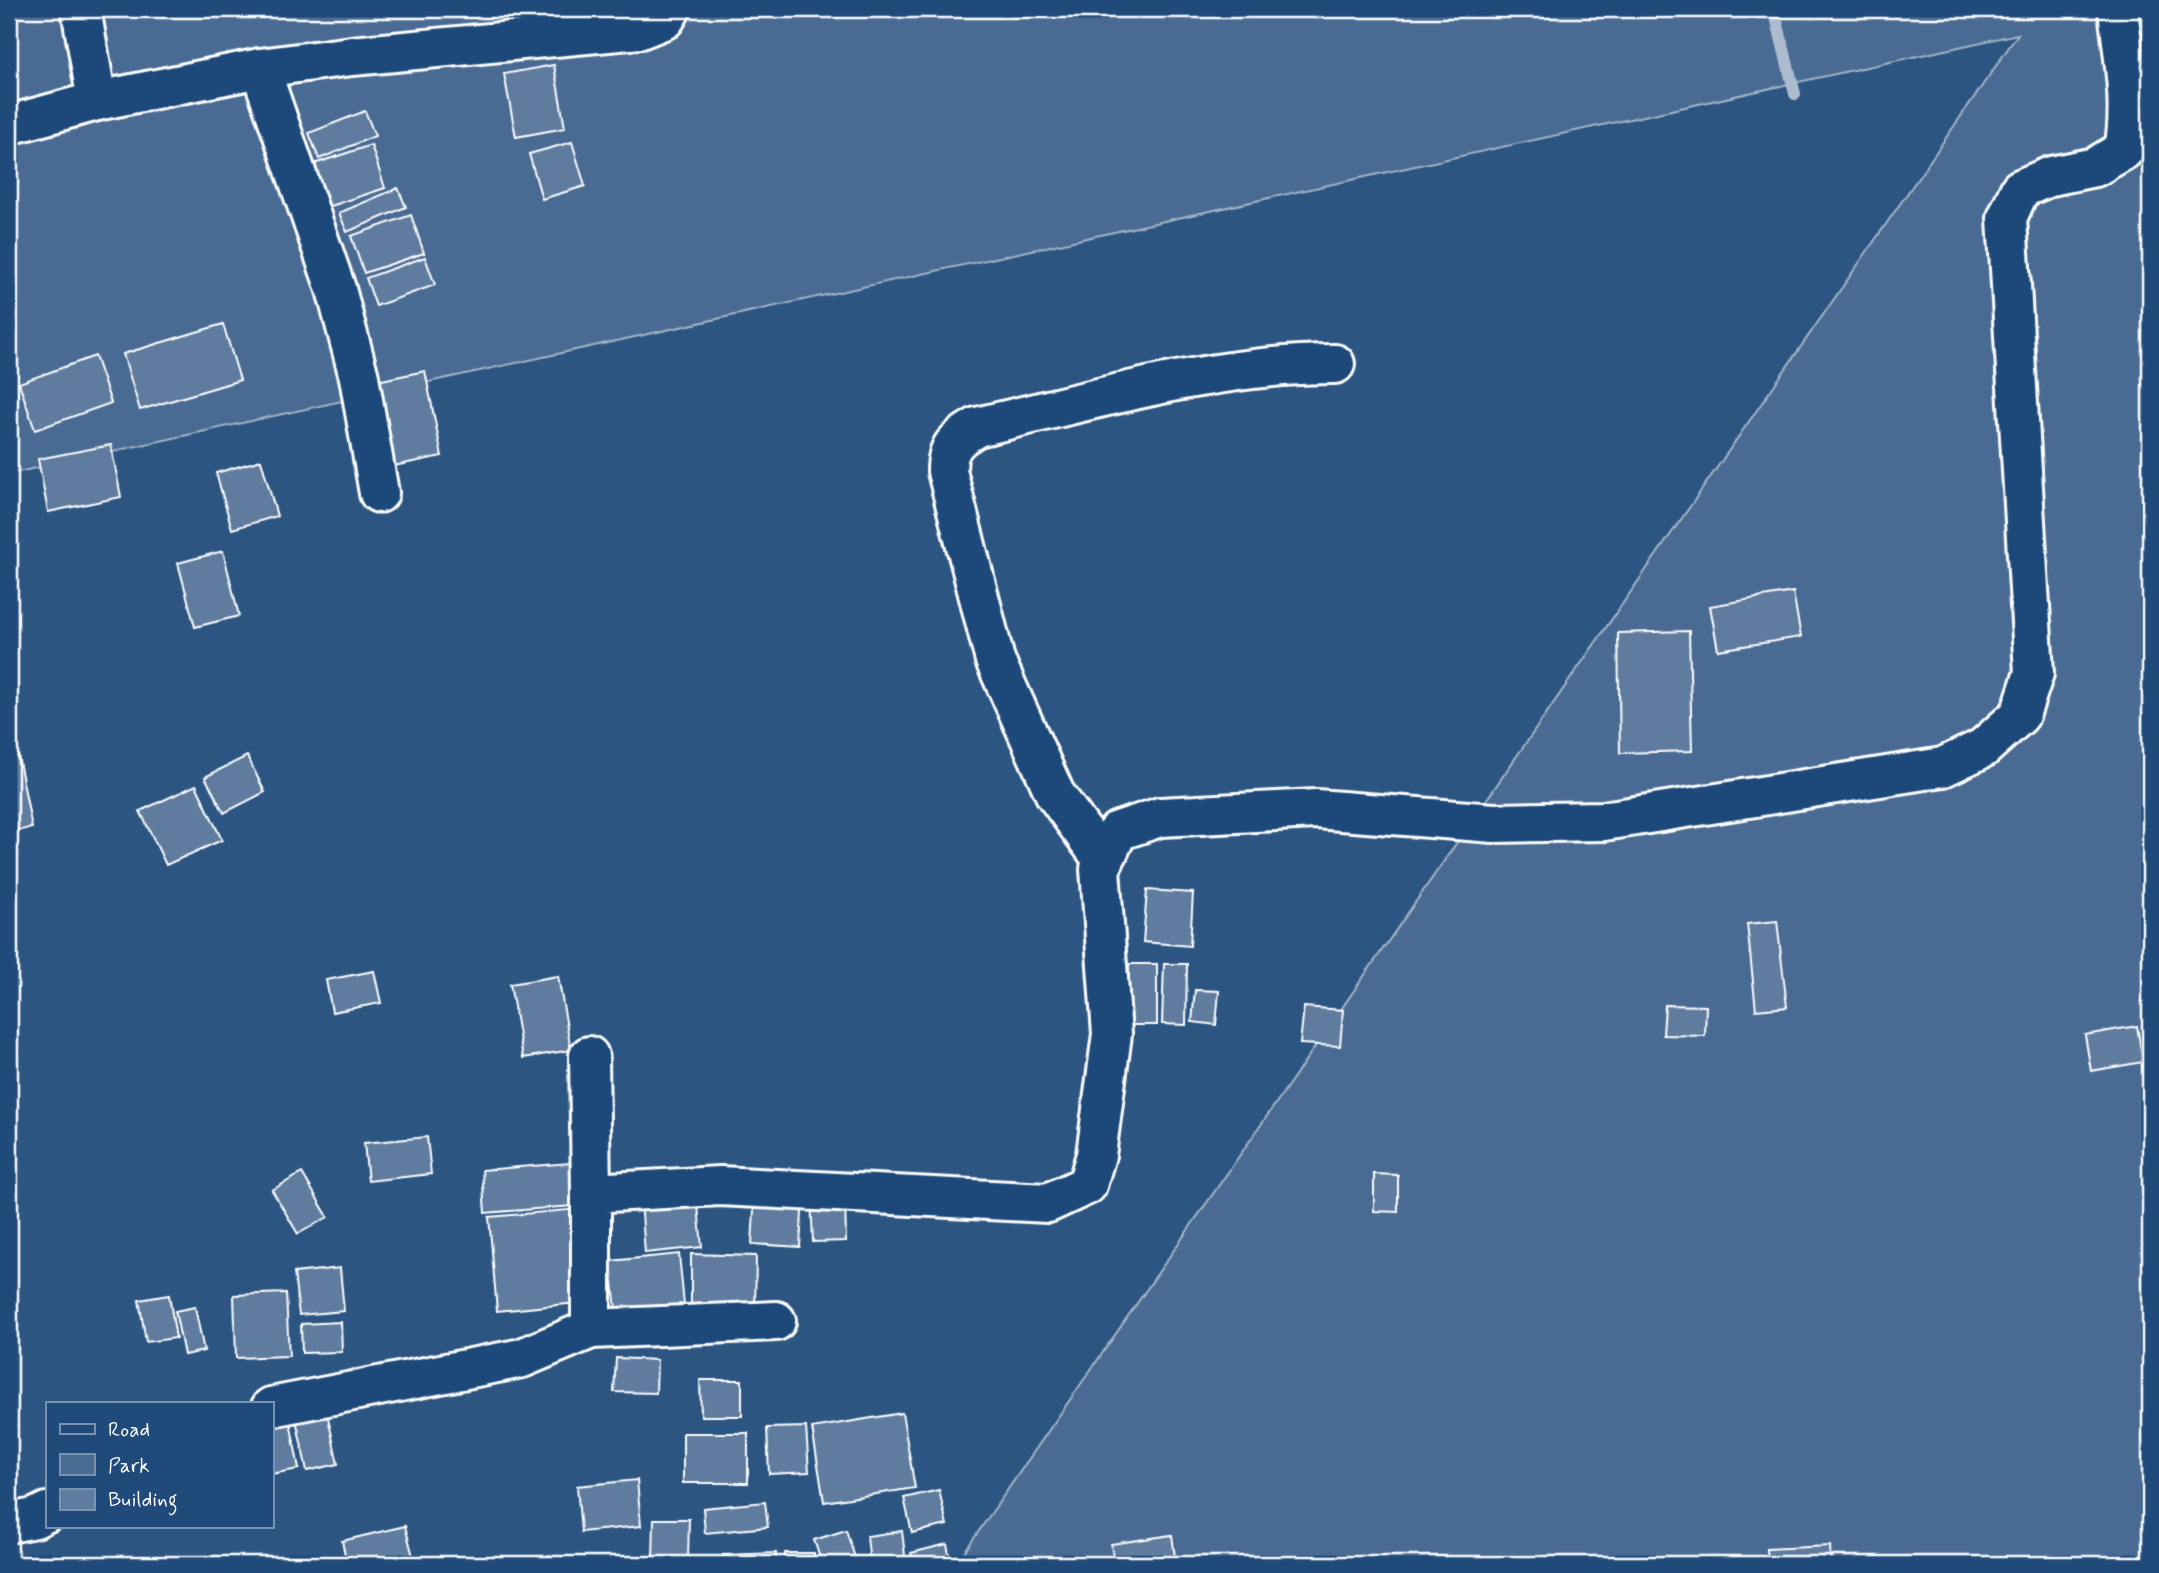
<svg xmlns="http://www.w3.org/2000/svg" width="2159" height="1573" font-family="Mynerve,sans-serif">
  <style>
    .green { fill: #486b92; stroke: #a4b5c8; stroke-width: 2 }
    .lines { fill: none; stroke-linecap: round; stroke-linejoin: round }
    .stream { stroke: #acbcce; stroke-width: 12 }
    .building { fill: #5e7c9f; stroke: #fff; stroke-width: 2 }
    .minor-casing { stroke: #fff; stroke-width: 44 }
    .minor { stroke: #1f4a7a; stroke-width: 38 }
  </style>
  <rect width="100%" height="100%" fill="#2c5582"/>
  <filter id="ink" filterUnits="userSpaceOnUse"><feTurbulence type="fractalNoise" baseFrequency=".0143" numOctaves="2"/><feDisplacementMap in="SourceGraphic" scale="14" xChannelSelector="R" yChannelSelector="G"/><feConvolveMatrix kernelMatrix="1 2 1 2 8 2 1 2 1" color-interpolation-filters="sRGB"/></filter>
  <g filter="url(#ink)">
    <polygon class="green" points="9,9 2150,9 2150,1564 956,1564 2018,34 9,474"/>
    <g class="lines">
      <polyline class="stream" points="1774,9 1795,94"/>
    </g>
    <g class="building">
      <polygon points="554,65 565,128 516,137 504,74"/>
      <polygon points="365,111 375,136 319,159 309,133"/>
      <polygon points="572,142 585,186 542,199 529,154"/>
      <polygon points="371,145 385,188 328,207 314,164"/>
      <polygon points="398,188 406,207 347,232 339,213"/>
      <polygon points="411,215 424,253 364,273 351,236"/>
      <polygon points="425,257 435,285 376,306 366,278"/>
      <polygon points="223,324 240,380 140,410 123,354"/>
      <polygon points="95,356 111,403 35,430 19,383"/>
      <polygon points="425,371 442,456 389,467 372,382"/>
      <polygon points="111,445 121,497 48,512 38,459"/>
      <polygon points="261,460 277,516 232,529 216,473"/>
      <polygon points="223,551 239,616 195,627 178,563"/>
      <polygon points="1793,592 1801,637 1718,650 1710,606"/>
      <polygon points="1689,631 1692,751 1620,753 1618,633"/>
      <polygon points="18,756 32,828 9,832 9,758"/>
      <polygon points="247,756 265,792 224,813 205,777"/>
      <polygon points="196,785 222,840 166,865 140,811"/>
      <polygon points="1147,890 1193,893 1190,946 1143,942"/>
      <polygon points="1777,921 1787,1007 1756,1010 1747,924"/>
      <rect x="1129" y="964" width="28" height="61"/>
      <polygon points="1164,964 1187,964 1186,1025 1162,1024"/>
      <polygon points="374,971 381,1003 332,1012 326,980"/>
      <polygon points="558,976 571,1050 523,1058 510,984"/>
      <polygon points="1195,990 1219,991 1216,1025 1192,1022"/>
      <polygon points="1665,1005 1706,1006 1705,1036 1663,1035"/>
      <polygon points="1304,1007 1343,1010 1340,1046 1300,1044"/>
      <polygon points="2137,1026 2143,1062 2091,1071 2085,1035"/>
      <polygon points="427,1137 431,1174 368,1181 364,1143"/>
      <polygon points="570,1163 573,1206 485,1213 482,1170"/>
      <polygon points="302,1173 328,1217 298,1234 272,1190"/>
      <polygon points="1374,1174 1398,1175 1398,1212 1374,1211"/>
      <polygon points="755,1193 803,1195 800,1247 752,1244"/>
      <polygon points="697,1196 702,1247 645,1253 641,1201"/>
      <polygon points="845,1198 846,1241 813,1242 811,1200"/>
      <polygon points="579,1209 587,1302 497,1311 489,1217"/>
      <polygon points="679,1254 685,1315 617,1321 611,1261"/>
      <polygon points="691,1254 756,1256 755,1312 691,1311"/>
      <polygon points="340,1268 344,1311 299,1315 294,1273"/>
      <polygon points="286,1293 289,1356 236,1358 234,1295"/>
      <polygon points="169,1295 176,1338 146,1342 139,1300"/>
      <polygon points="195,1307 204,1351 184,1355 175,1311"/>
      <polygon points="341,1322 342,1352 302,1353 301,1324"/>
      <polygon points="616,1358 657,1360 656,1393 614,1392"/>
      <polygon points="700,1380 742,1380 742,1416 701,1416"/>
      <polygon points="324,1399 338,1464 307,1471 293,1405"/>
      <polygon points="287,1406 299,1469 271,1474 271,1409"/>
      <polygon points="902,1413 915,1488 824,1502 812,1428"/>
      <polygon points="806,1427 809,1472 769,1474 767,1428"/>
      <rect x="683" y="1433" width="65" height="50"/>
      <polygon points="637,1480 641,1526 581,1532 577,1486"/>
      <polygon points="939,1490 947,1525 912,1533 904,1498"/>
      <polygon points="765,1502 768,1527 705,1533 703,1508"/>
      <polygon points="654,1519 689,1519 688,1560 653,1559"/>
      <polygon points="405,1526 415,1564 347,1564 342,1541"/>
      <polygon points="846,1530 857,1564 822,1564 814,1540"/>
      <polygon points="902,1531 906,1564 870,1564 867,1536"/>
      <polygon points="1172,1535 1176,1564 1114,1564 1111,1544"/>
      <polygon points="947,1544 951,1564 914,1564 911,1553"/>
      <polygon points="1830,1546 1831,1564 1768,1564 1767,1549"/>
      <polygon points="776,1553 776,1564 723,1564 723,1555"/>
      <rect x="785" y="1553" width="29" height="11"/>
      <polygon points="638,1560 638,1564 589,1564 589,1561"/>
    </g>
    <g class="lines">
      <g class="minor-casing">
        <g id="minor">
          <polyline points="260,68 336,289 359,377 379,493"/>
          <polyline points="97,101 260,68 352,56 640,29 665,19 671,9"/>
          <polyline points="9,125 97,101 81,9"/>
          <path d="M 1104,861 L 1055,794 L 995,660 L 947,471 C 947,446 956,439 977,427 C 1095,400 1213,364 1335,364"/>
          <polyline points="589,1056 591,1193"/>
          <polyline points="591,1329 776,1321"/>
          <path d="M 271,1407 L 522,1358 L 591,1329 L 591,1193 L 720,1186 L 1048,1203 L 1087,1185 L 1096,1155 L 1112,1034 L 1100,869 L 1118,831 L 1160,817 L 1316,809 L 1494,823 L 1604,821 L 1943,767 L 1983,748 L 2020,715 L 2034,673 L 2007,218 L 2020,189 L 2051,176 L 2095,167 L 2124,150 C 2133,103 2123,56 2118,9"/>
          <polyline points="9,1523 35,1518 47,1512"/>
        </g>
      </g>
      <use href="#minor" class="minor"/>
    </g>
  </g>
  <rect width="2159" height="1573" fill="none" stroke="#1f4a7a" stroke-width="35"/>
  <rect x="18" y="18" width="2124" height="1538" fill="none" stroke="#fff" stroke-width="2.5" filter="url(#ink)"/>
  <rect x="46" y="1402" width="228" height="126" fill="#1f4a7a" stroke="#7992af" stroke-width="2"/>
  <rect x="60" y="1424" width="35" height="10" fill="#1f4a7a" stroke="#7992af" stroke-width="2"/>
  <text x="108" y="1436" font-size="21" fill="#ffffff">Road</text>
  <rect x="60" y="1454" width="35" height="21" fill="#486b92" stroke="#7992af" stroke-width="2"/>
  <text x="108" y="1472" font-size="21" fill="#ffffff">Park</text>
  <rect x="60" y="1489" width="35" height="21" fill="#5e7c9f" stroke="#7992af" stroke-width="2"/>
  <text x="108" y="1506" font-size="21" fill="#ffffff">Building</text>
</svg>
